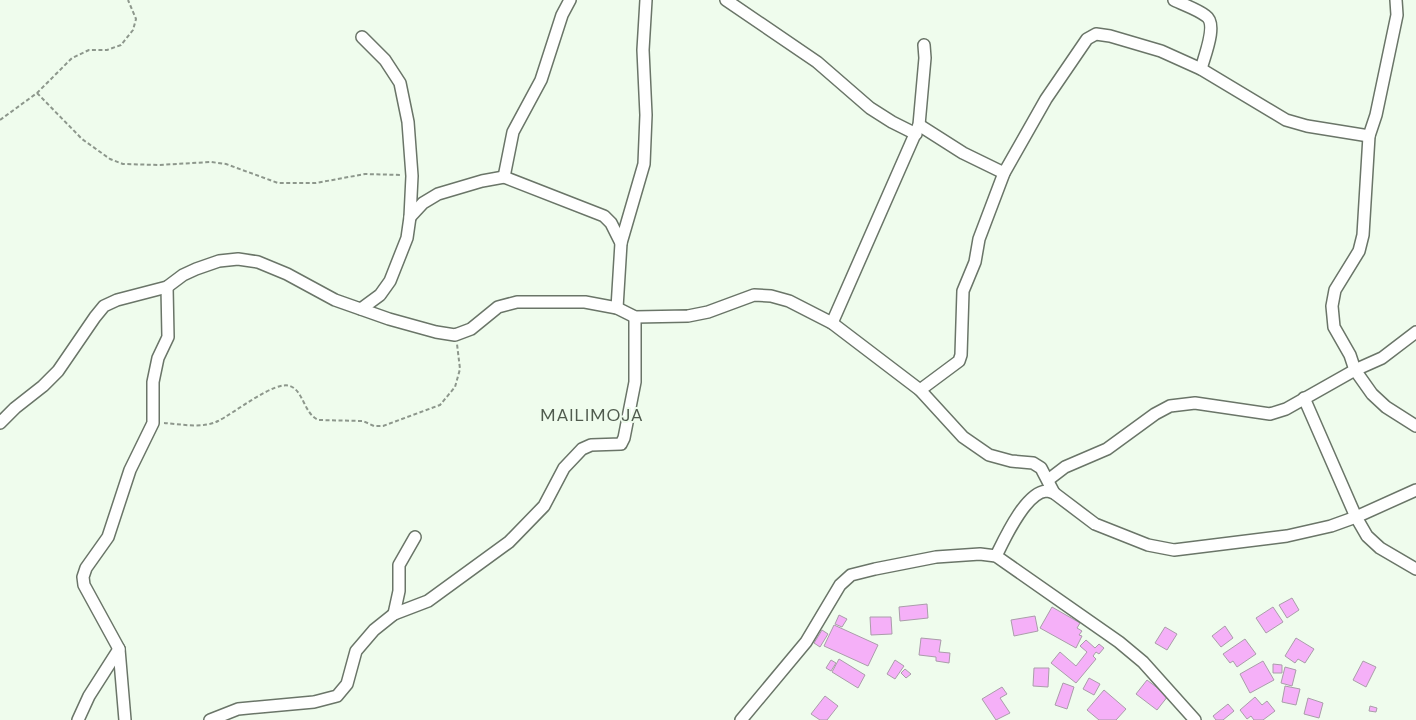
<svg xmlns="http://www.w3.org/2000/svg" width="1416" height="720" font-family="'DM Sans',sans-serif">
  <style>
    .building { fill: #f5b0f8; stroke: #aa9daa }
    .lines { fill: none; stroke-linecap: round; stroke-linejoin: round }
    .street-casing { stroke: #6a7568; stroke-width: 14 }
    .path { stroke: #8d978c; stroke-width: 2; stroke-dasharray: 4 2.5; stroke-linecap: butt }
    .street { stroke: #fff; stroke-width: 11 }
    .labels { text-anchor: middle; stroke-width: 4; stroke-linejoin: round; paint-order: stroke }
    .quarter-label { font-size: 18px; letter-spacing: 1px; fill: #505b4e; stroke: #effced }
  </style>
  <rect width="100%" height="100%" fill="#effced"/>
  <g class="building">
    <polygon points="1292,598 1299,610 1287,618 1279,605"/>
    <polygon points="927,604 928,618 900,621 899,607"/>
    <polygon points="1052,607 1080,623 1077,628 1082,631 1079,635 1082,636 1076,648 1040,628"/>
    <polygon points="1273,607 1283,622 1266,633 1256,618"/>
    <polygon points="839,615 847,619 842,627 835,624"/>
    <polygon points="1035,616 1038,631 1014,636 1011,620"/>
    <polygon points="870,617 891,617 892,634 871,635"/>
    <polygon points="834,625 878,645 868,666 824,646"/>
    <polygon points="1225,626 1233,638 1221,647 1212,636"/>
    <polygon points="1165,627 1177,634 1167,650 1155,643"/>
    <polygon points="822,630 828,634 820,647 814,643"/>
    <polygon points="921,638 941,640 939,652 950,653 949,663 936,661 936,657 919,655"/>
    <polygon points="1296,638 1314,649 1305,663 1298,659 1295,663 1285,656"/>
    <polygon points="1245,639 1256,654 1237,667 1233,661 1230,663 1223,654"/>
    <polygon points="1086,640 1095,648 1099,644 1104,648 1099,654 1096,652 1093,656 1096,659 1076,683 1051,663 1060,652 1076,666 1087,652 1080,646"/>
    <polygon points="839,659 865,675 858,688 832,672"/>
    <polygon points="831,660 836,663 831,671 826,668"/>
    <polygon points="895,660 904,666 895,679 887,674"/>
    <polygon points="1263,661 1274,680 1250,693 1240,674"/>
    <polygon points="1363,661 1376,667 1366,687 1353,680"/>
    <polygon points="1273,664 1282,665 1282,673 1273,673"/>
    <polygon points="1285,667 1296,670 1292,686 1281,683"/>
    <polygon points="1034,668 1049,668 1048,687 1033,686"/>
    <polygon points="905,669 911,674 906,678 901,673"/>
    <polygon points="1089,678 1100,684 1094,695 1083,689"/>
    <polygon points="1147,680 1168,696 1157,710 1136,694"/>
    <polygon points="1063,683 1074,687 1067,709 1055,705"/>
    <polygon points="1285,686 1300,689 1296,705 1282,702"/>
    <polygon points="1002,687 1007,694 1000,698 1010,713 996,720 982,699"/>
    <polygon points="1104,690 1126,709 1116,720 1099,720 1087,710"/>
    <polygon points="825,696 838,706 827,720 820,720 811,714"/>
    <polygon points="1255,697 1262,705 1267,701 1275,711 1263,720 1254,720 1251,716 1247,719 1240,710"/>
    <polygon points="1308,698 1323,703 1319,718 1304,714"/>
    <polygon points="1228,704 1234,711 1223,720 1216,720 1213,716"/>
    <polygon points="1370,706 1377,708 1376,712 1369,711"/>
  </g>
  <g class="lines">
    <g class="street-casing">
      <g id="street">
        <polyline points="726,0 817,62 870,108 892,122 916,134"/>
        <path d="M 1174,0 C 1184,5 1197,9 1206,16 C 1218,24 1204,57 1201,69"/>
        <polyline points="1396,0 1397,15 1376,115 1369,136 1363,235 1359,251 1335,290 1332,306 1334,327 1350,355 1355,370 1372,394 1386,407 1416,426"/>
        <polyline points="919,125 963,153 1004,173"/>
        <polyline points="504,177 513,132 541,80 562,15 570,0"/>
        <polyline points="410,217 423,203 438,194 482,181 504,177 604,216 611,223 621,243 617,308"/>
        <polyline points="621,243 644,164 646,115 643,50 646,0"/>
        <polyline points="361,309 380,295 390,281 407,238 410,217 412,176 408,122 400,83 385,60 362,37"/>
        <polyline points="832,323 919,125 925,58 924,45"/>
        <polyline points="920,390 959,361 961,355 963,291 975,262 979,239 1004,173 1046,99 1087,39 1096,34 1110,36 1161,51 1201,69 1286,120 1307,126 1369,136"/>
        <polyline points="1304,398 1356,517 1367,536 1380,548 1416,569"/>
        <polyline points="0,423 15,408 43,386 58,371 95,317 104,306 117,300 167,287 183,275 196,269 219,261 238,259 258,262 287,274 335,300 389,319 436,332 455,335 471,329 498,307 517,302 585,302 617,308 635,317 688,316 708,312 754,295 771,296 789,301 832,323 920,390 963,437 989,455 1011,461 1033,463 1041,468 1054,493"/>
        <polyline points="1048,480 1065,467 1107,449 1155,414 1170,406 1195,403 1270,414 1286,409 1355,370 1382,358 1416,332"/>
        <path d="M 996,556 C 1004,540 1025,493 1046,491 C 1049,491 1051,492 1054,493 L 1095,524 L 1148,545 L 1174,550 L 1287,536 L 1331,526 L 1356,517 L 1416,490"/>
        <polyline points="394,614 399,591 399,565 415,537"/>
        <polyline points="78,720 89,696 119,649"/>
        <polyline points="125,720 119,649 84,585 83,577 86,568 108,537 130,470 153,423 153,382 158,358 168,337 167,287"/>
        <polyline points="210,720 238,709 314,702 337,696 347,684 356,651 374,630 394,614 428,601 509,542 544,506 564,468 582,449 591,445 621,444 624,438 635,382 635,317"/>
        <polyline points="741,720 806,642 840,585 851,575 875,569 936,557 980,554 996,556 1119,642 1143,662 1195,720"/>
      </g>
    </g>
    <g class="path">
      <polyline points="37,93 82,139 110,159 123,164 158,165 211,162 226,164 278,183 316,183 365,174 402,175"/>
      <polyline points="0,120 37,93 72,58 89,50 107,50 121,45 133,30 136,19 128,0"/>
      <path d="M 164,423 C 180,424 203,429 218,421 C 233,414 275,380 290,386 C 304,391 304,415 319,420 L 363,421 L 374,426 L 383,426 L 440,405 L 455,387 L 460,369 L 457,344"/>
    </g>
    <use href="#street" class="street"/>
  </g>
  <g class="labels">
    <g class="quarter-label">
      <text x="592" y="421">MAILIMOJA</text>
    </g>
  </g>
</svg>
